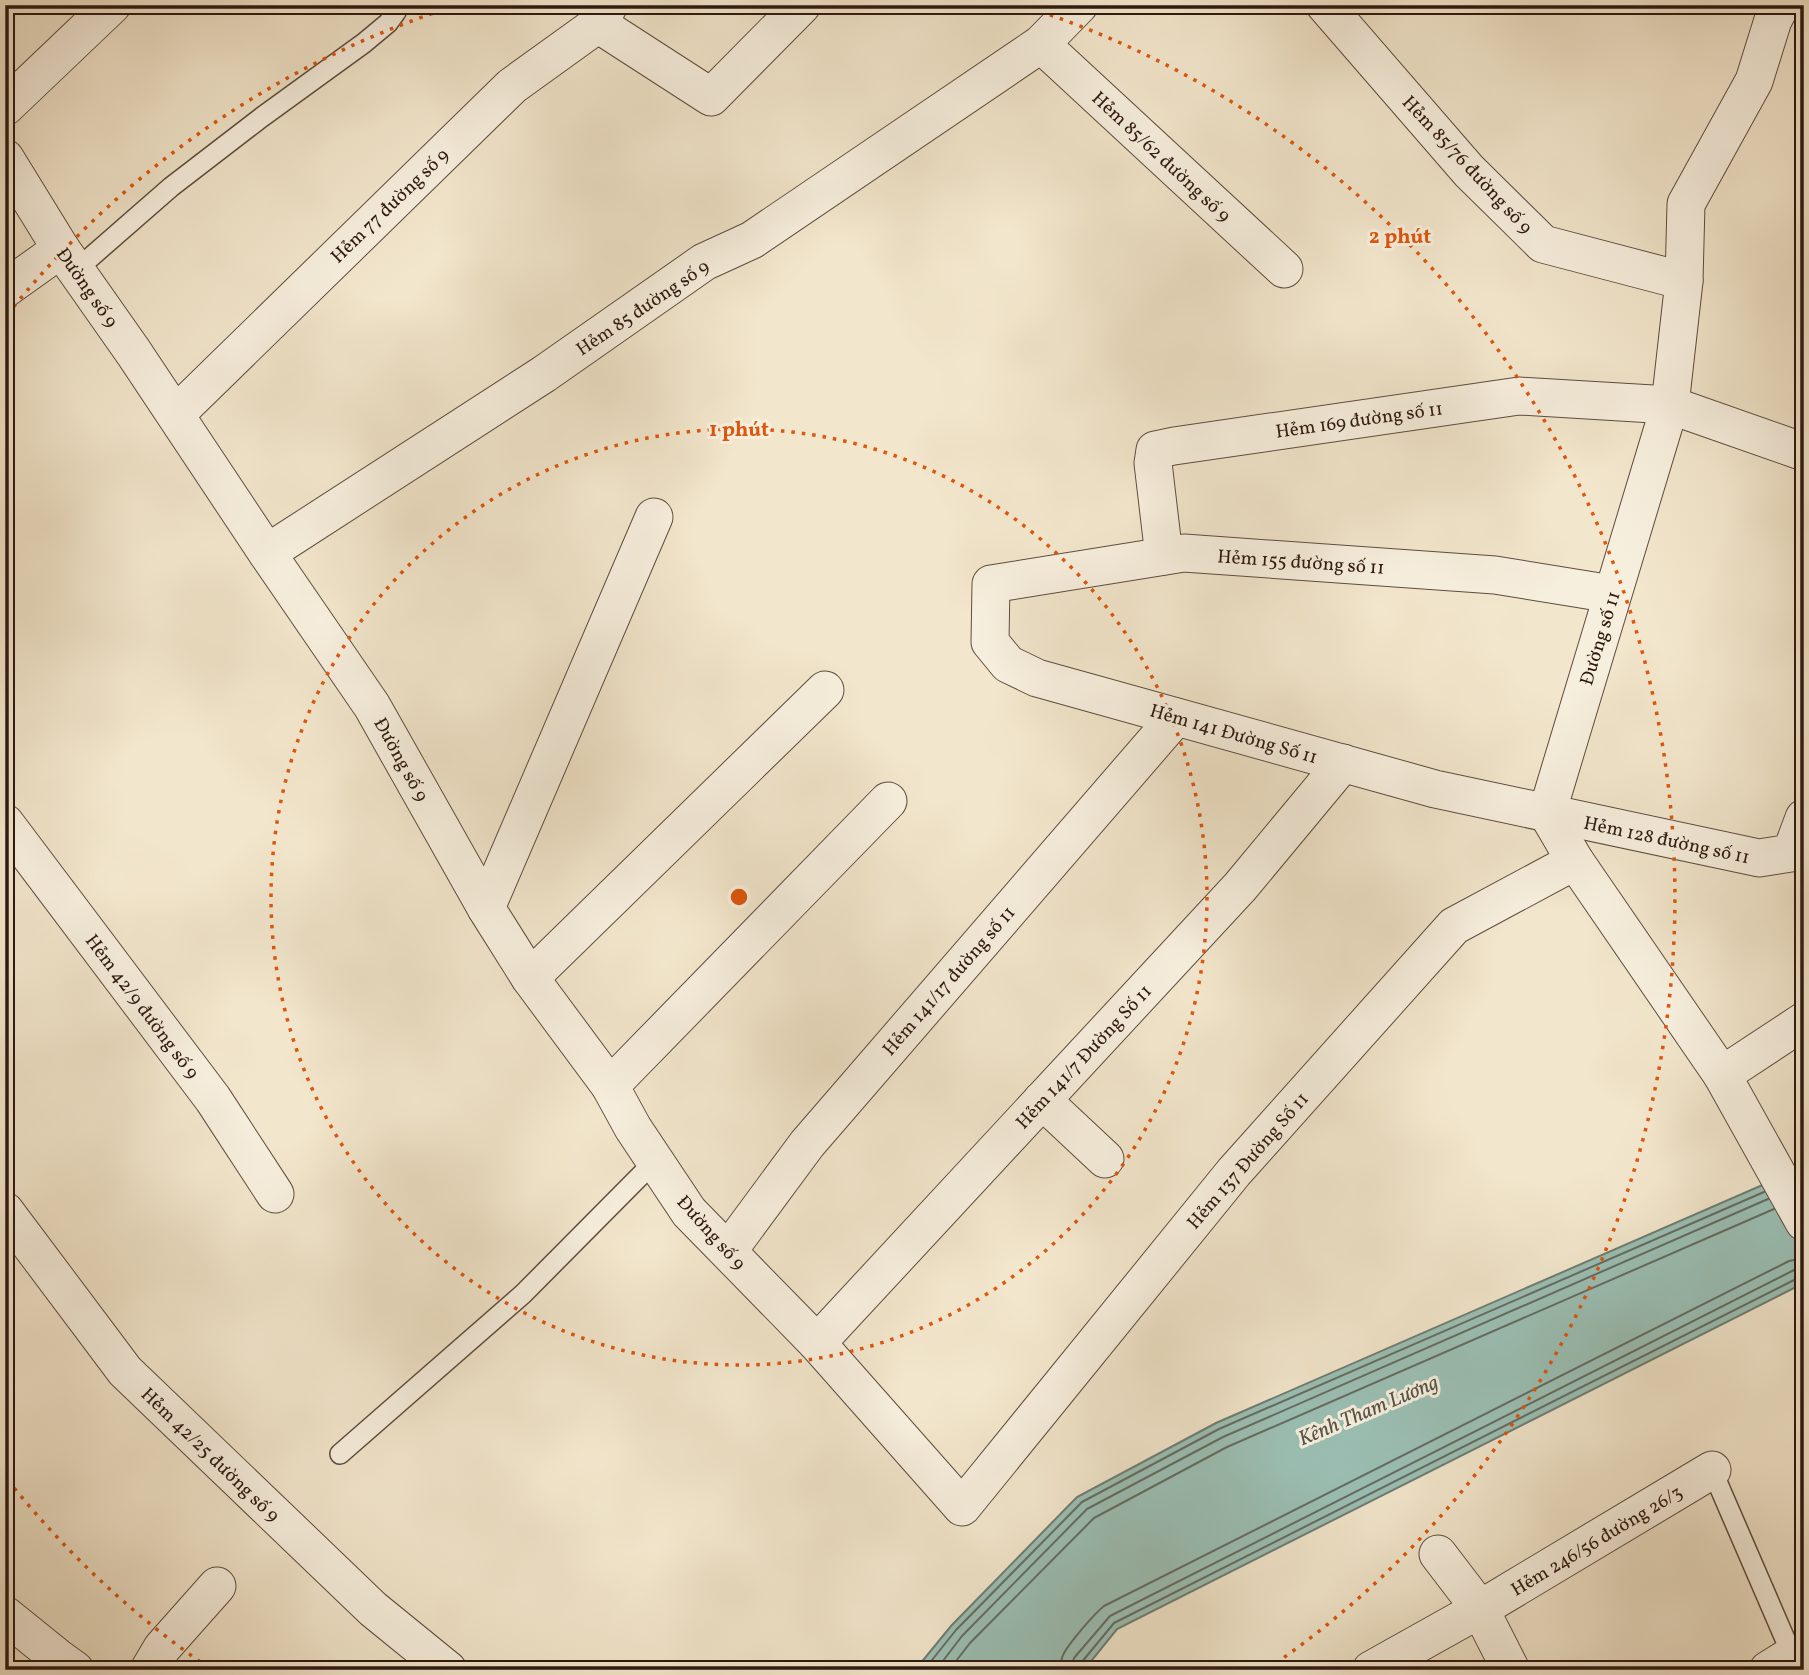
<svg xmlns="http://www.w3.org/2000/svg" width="1809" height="1675" font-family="Vollkorn,serif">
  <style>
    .water { fill: #9bc0b5; stroke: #6f7d73; stroke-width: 2 }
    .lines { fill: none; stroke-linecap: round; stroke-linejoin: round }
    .shore { stroke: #646c62; stroke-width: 2 }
    .service-casing { stroke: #5e4c3f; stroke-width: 22 }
    .minor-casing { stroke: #5e4c3f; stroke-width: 39 }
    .service { stroke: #f7efde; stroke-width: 19 }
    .minor { stroke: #f7efde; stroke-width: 37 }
    .ring { fill: none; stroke: #df560c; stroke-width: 3.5; stroke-dasharray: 3.5 7 }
    .labels { text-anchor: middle; stroke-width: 6; stroke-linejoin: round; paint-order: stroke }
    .street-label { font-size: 19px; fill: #2d1810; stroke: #f7efde }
    .water-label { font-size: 21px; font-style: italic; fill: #54534a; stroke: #f7efde }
    .centre { fill: #df560c; stroke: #f7efde; stroke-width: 3.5 }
    .ring-label { font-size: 21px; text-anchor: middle; font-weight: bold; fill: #df560c; stroke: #f7efde; stroke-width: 6; stroke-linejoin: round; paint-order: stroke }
  </style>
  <rect width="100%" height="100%" fill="#f2e6cc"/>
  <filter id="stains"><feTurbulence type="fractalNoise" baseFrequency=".00286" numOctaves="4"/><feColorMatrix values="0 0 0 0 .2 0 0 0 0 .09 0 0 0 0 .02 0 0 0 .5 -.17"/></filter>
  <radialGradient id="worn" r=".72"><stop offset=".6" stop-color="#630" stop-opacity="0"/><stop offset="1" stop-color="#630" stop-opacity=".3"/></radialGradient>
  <polygon class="water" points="1804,1167 1804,1283 1117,1629 1084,1670 915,1670 951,1626 1077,1497 1216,1423"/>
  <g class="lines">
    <g class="shore">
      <polyline points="924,1670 956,1630 1082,1502 1219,1429 1764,1192"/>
      <polyline points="936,1670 962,1636 1087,1509 1223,1437 1768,1199"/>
      <polyline points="949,1670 970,1643 1094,1518 1227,1447 1774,1209"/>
      <path d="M 1060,1670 C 1060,1664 1061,1659 1064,1653 C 1071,1641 1093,1615 1104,1606 L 1789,1261 L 1804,1258"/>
      <polyline points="1070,1670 1074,1658 1110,1616 1794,1270 1804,1268"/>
      <polyline points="1079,1670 1081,1663 1114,1623 1798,1278 1804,1277"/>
    </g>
    <g class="service-casing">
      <g id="service">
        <polyline points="76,270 171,187 262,117 364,43 388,23 396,12 399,5"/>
        <polyline points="340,1454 523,1294 655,1161"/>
        <polyline points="1712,1470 1795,1662"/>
      </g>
    </g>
    <g class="minor-casing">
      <g id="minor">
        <polyline points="1325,5 1469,171 1543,244 1684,281"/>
        <polyline points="1781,5 1773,20 1754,81 1686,204 1684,281 1670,405 1547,813 1575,861 1722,1075 1804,1222"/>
        <polyline points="598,24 711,97 802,5"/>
        <polyline points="1041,44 1284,269"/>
        <polyline points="5,107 112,5"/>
        <polyline points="5,158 61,249 134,353 267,553 372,706 486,908 530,978 610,1086 633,1128 689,1212 817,1343 962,1507 1234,1172 1454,926 1575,861"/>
        <polyline points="5,289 61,249"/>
        <polyline points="176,414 512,86 598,24 609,5"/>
        <polyline points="267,553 544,374 704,262 752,240 1041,44 1079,5"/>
        <polyline points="1164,556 1153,463 1155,450 1174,446 1519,396 1670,405 1804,452"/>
        <polyline points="1612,594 1495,575 1184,553 991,584 990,642 1008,664 1037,678 1435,789 1759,858 1791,853 1804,818"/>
        <polyline points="5,823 213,1099 275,1194"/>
        <polyline points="486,908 654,517"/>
        <polyline points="530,978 825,690"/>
        <polyline points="1722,1075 1804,1021"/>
        <polyline points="610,1086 888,801"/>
        <polyline points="1042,1100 1105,1159"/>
        <polyline points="5,1211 125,1371 373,1609 448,1670"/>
        <polyline points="728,1251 807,1144 1176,717"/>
        <polyline points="817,1343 1240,887 1343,763"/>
        <polyline points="1438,1554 1480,1609 1511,1670"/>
        <polyline points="5,1615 57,1657 75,1670"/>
        <polyline points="149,1670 162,1648 217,1586"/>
        <polyline points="1371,1670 1480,1609 1712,1470"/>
        <polyline points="1768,1670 1792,1655"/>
      </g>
    </g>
    <use href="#service" class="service"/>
    <use href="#minor" class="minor"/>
  </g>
  <g class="ring">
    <circle cx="739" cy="897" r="468"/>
    <path d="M209 1668A935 935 0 0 1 7 1479M7 315A935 935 0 0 1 458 5M1020 5A935 935 0 0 1 1269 1668"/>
  </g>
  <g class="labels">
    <g class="street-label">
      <text transform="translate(1162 156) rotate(43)" y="7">Hẻm 85/62 đường số 9</text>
      <text transform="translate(1468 164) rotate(47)" y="7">Hẻm 85/76 đường số 9</text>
      <text transform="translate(389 205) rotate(-44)" y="7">Hẻm 77 đường số 9</text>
      <text transform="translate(88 287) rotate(55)" y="7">Đường số 9</text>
      <text transform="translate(642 307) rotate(-34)" y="7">Hẻm 85 đường số 9</text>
      <text transform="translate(1359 419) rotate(-8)" y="7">Hẻm 169 đường số 11</text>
      <text transform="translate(1301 561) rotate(4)" y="7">Hẻm 155 đường số 11</text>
      <text transform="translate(1599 638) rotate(-73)" y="7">Đường số 11</text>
      <text transform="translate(1234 733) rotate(16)" y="7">Hẻm 141 Đường Số 11</text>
      <text transform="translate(402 759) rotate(61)" y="7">Đường số 9</text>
      <text transform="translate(1667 839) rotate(12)" y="7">Hẻm 128 đường số 11</text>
      <text transform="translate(948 980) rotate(-49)" y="7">Hẻm 141/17 đường số 11</text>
      <text transform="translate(143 1006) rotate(53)" y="7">Hẻm 42/9 đường số 9</text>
      <text transform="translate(1083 1056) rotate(-47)" y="7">Hẻm 141/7 Đường Số 11</text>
      <text transform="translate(1247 1160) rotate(-49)" y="7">Hẻm 137 Đường Số 11</text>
      <text transform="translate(712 1232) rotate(48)" y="7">Đường số 9</text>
      <text transform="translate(211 1454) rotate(44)" y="7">Hẻm 42/25 đường số 9</text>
      <text transform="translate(1596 1540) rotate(-31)" y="7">Hẻm 246/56 đường 26/3</text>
    </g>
    <g class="water-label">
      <text transform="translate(1368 1410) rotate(-23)" y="7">Kênh Tham Lương</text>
    </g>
  </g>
  <circle cx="739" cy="897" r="10" class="centre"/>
  <g class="ring-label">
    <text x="1400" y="243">2 phút</text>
    <text x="739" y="436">1 phút</text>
  </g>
  <rect width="1809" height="1675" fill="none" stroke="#f2e6cc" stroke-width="28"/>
  <rect x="7" y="7" width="1795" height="1661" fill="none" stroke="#2d1810" stroke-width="3.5"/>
  <rect x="14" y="14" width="1781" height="1647" fill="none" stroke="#2d1810" stroke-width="2"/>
  <rect width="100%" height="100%" filter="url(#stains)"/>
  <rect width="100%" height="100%" fill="url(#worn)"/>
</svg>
